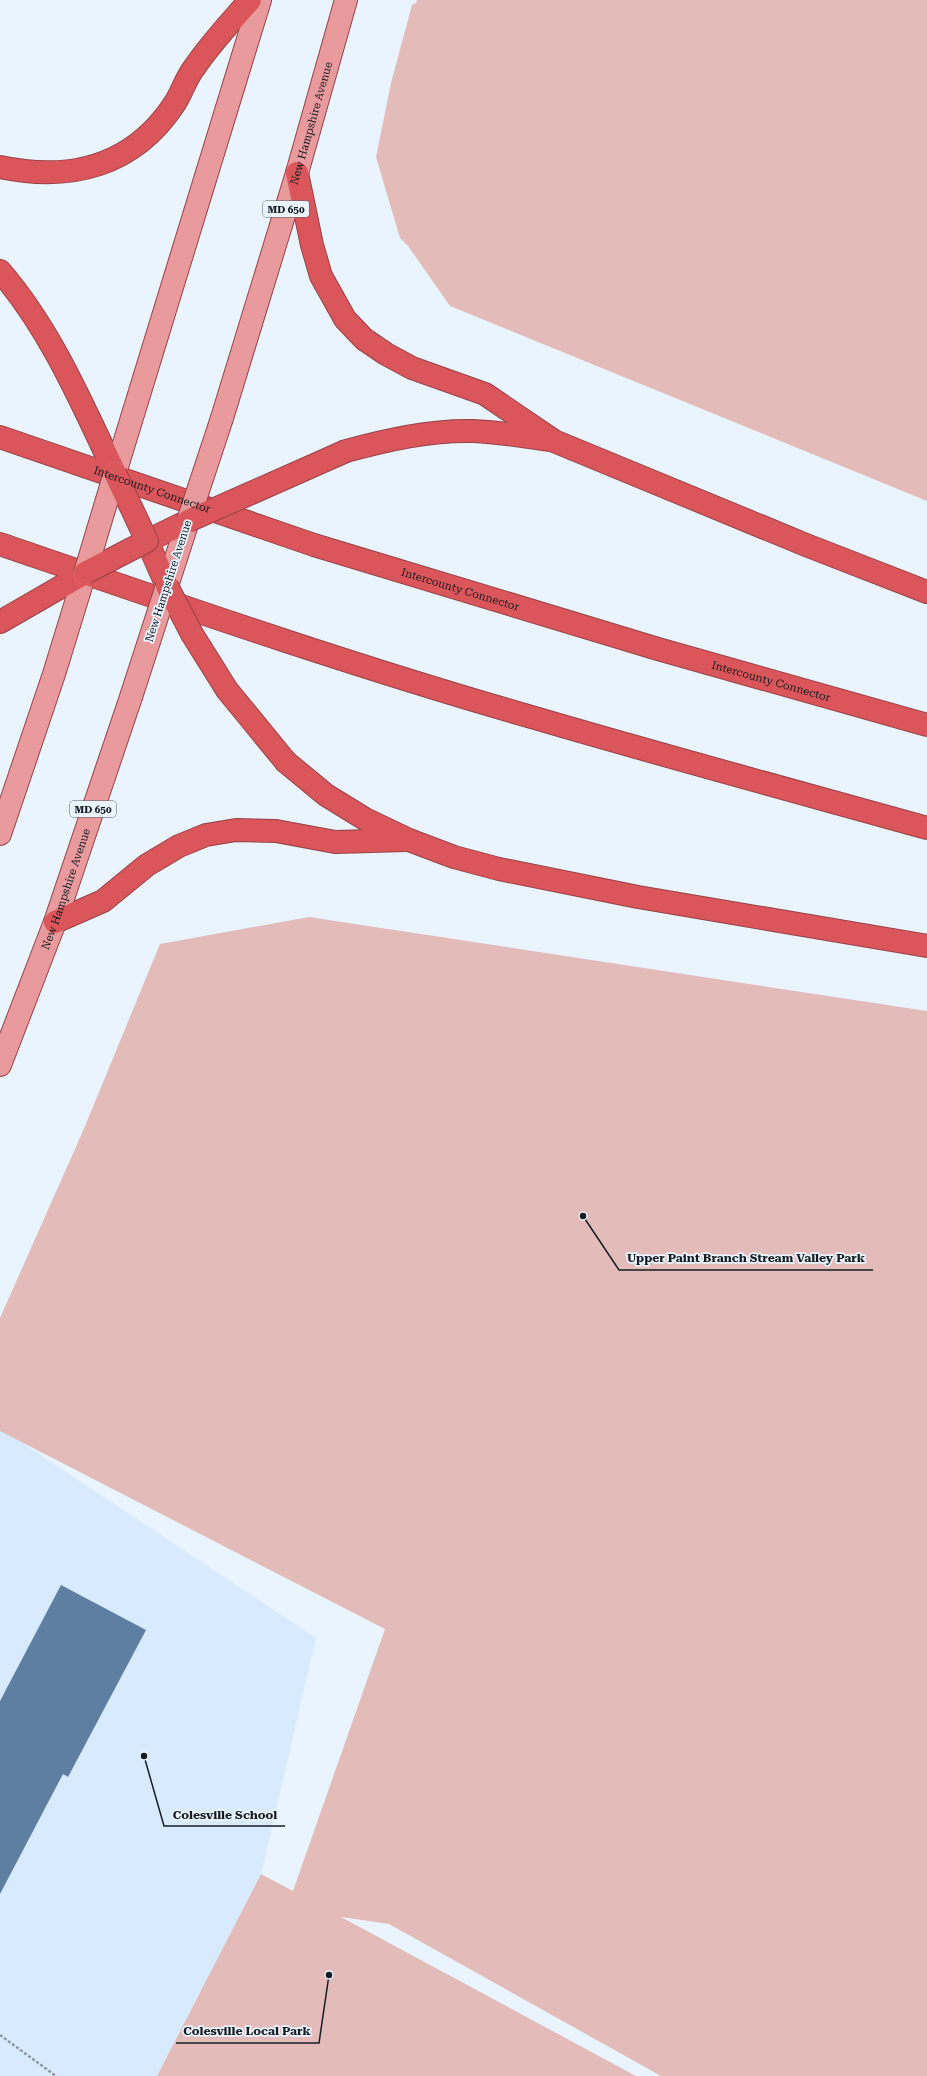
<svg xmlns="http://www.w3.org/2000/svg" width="927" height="2076" font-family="'Roboto Serif',serif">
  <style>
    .built { fill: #d8ebfe }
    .green { fill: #e3bcba }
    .building { fill: #5e7fa1 }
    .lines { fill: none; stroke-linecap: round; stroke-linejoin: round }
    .primary-casing { stroke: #964246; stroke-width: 24 }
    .motorway-casing { stroke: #964246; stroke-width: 24 }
    .path { stroke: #8f98a0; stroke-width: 2.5; stroke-dasharray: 3 2; stroke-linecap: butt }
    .primary { stroke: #e99a9c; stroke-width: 22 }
    .motorway { stroke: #db565a; stroke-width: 22 }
    .primary-bridge-casing { stroke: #964246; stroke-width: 24; stroke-linecap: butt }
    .motorway-bridge-casing { stroke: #964246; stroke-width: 24; stroke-linecap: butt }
    .primary-bridge { stroke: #e99a9c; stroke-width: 22 }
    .motorway-bridge { stroke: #db565a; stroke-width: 22 }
    .labels { text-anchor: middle; stroke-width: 3.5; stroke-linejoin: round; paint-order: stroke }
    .shield { fill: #e9f4ff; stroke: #555d64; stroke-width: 1 }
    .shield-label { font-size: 10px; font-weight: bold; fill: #161c22 }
    .street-label { font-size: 11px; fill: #161c22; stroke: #e9f4ff }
    .leader { fill: none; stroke: #161c22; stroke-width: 1.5 }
    .callout-dot { fill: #161c22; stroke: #e9f4ff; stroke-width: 1.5 }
    .callout-label { font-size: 12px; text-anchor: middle; font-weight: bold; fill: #161c22; stroke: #e9f4ff; stroke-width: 3.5; stroke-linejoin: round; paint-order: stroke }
  </style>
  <rect width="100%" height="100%" fill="#e9f4ff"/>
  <polygon class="built" points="0,1428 316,1638 261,1874 157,2076 0,2076"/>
  <g class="green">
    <polygon points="417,0 927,0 927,501 450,306 408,246 400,238 376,157 391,83 412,5 416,3"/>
    <polygon points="309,917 927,1011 927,2076 661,2076 389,1924 341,1917 636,2076 157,2076 261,1874 293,1891 385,1629 0,1431 0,1318 83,1131 160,944"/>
  </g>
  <polygon class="building" points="61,1585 146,1630 68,1777 63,1774 0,1894 0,1701"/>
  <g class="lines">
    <g class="primary-casing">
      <g id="primary">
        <path id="s1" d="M 222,418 L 297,173 L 346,0"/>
        <polyline points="115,473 260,0"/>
        <polyline points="167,586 188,521"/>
        <polyline points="0,834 54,674 85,573"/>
        <path id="s2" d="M 0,1065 L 55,922 L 131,697"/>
      </g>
    </g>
    <g class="motorway-casing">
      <g id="motorway">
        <path d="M 0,167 C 71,182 134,166 175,103 C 182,92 186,78 194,68 C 210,44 231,22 250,0"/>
        <polyline points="297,173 312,245 321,276 345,319 364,339 386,354 412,368 485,394 554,441 806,545 927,592"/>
        <path d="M 0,271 C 51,330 82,404 115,473"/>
        <path id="s3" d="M 0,437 L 314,545 L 658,649 L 927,725"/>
        <path d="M 346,451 C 387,440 430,430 473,431 C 498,432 523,436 549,440"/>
        <path d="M 0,544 C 175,604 350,665 528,716 C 661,755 794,791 927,828"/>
        <polyline points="167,586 147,541 188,521"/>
        <polyline points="0,622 85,573"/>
        <polyline points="286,762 326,795 365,819 409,840 454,857 499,869 638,897 927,946"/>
        <polyline points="55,922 103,901 147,865 179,846 206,835 236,830 276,831 335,842 406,840"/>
      </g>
    </g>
    <polyline class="path" points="0,2035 56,2076"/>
    <use href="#primary" class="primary"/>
    <use href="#motorway" class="motorway"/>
    <g class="primary-bridge-casing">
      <g id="primary-bridge">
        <polyline points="188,521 222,418"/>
        <polyline points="85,573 115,473"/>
        <polyline points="131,697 167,586"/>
      </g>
    </g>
    <g class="motorway-bridge-casing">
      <g id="motorway-bridge">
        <polyline points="188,521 346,451"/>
        <polyline points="85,573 147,541 115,473"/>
        <polyline points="167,586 192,634 227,690 286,762"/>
      </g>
    </g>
    <use href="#primary-bridge" class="primary-bridge"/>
    <use href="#motorway-bridge" class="motorway-bridge"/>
  </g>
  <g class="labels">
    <g class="shield">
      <rect x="263" y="201" width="46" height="16" rx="3"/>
      <rect x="70" y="801" width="46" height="16" rx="3"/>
    </g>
    <g class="shield-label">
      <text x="286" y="213">MD 650</text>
      <text x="93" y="813">MD 650</text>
    </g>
    <g class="street-label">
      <text dy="4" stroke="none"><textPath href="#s1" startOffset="308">New Hampshire Avenue</textPath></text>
      <text dy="4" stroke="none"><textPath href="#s3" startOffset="161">Intercounty Connector</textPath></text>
      <text transform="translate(168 581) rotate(-72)" y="4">New Hampshire Avenue</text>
      <text dy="4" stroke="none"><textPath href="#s3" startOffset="485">Intercounty Connector</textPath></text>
      <text dy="4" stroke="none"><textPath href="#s3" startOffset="809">Intercounty Connector</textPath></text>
      <text dy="4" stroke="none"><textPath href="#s2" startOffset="188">New Hampshire Avenue</textPath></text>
    </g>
  </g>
  <path class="leader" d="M583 1216L619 1270H873M144 1756L164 1826H285M329 1975L319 2043H176"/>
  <g class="callout-dot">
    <circle cx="583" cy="1216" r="4"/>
    <circle cx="144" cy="1756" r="4"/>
    <circle cx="329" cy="1975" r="4"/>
  </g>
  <g class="callout-label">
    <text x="746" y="1262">Upper Paint Branch Stream Valley Park</text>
    <text x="225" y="1819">Colesville School</text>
    <text x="247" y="2035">Colesville Local Park</text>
  </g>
</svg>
